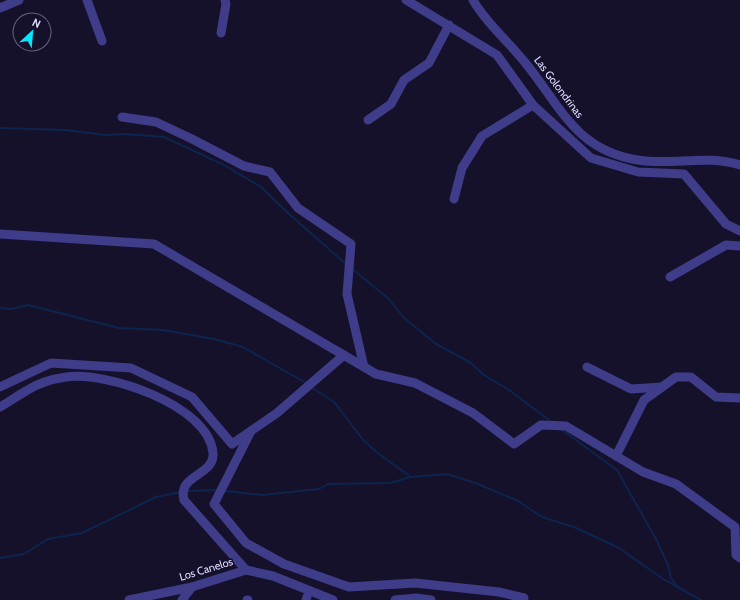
<svg xmlns="http://www.w3.org/2000/svg" width="740" height="600" font-family="Cabin,sans-serif">
  <style>
    .lines { fill: none; stroke-linecap: round; stroke-linejoin: round }
    .stream { stroke: #0d244e; stroke-width: 2 }
    .minor { stroke: #3f3c8a; stroke-width: 9 }
    .labels { text-anchor: middle; stroke-width: 3; stroke-linejoin: round; paint-order: stroke }
    .street-label { font-size: 11px; fill: #dfdbff; stroke: #15112b }
  </style>
  <rect width="100%" height="100%" fill="#15112b"/>
  <g class="lines">
    <g class="stream">
      <polyline points="0,128 66,130 106,135 124,134 164,137 224,165 261,187 289,214 346,264"/>
      <polyline points="351,268 389,299 403,317 436,344 471,363 484,375 509,390 553,423"/>
      <polyline points="0,308 11,309 28,305 119,328 163,330 214,339 243,347 306,383"/>
      <polyline points="311,387 334,402 364,441 379,454 411,477"/>
      <polyline points="562,430 617,470 657,541 668,565 671,578 678,587"/>
      <polyline points="187,491 218,490"/>
      <polyline points="225,491 263,495 319,489 328,484 390,483 411,477 447,474 478,484 518,501 542,517 574,527 619,548 663,579 701,600"/>
      <polyline points="0,558 24,554 48,539 82,533 156,497 181,492"/>
    </g>
    <g class="minor">
      <polyline points="87,0 102,41"/>
      <polyline points="406,0 497,55 533,105 591,158 638,172 684,174 726,224 740,231"/>
      <path d="M 473,0 C 486,23 507,40 523,60 C 560,104 574,150 638,160 C 672,166 706,154 740,165"/>
      <polyline points="0,8 19,0"/>
      <polyline points="221,33 226,4 225,0"/>
      <polyline points="122,117 156,122 192,139 244,166 270,172 298,208 351,244 347,294 364,367"/>
      <polyline points="368,120 391,104 404,80 429,63 449,25"/>
      <polyline points="454,199 462,168 482,136 533,105"/>
      <polyline points="0,234 154,244 376,374 415,383 473,413 514,444 541,425 566,426 643,472 676,484 735,527 736,555 740,558"/>
      <polyline points="670,277 726,245 740,246"/>
      <polyline points="587,367 631,389 662,387"/>
      <polyline points="0,387 51,363 131,368 192,397 232,444 277,413 344,355"/>
      <path d="M 0,407 C 9,402 17,396 26,391 C 38,383 52,379 66,377 C 106,371 209,405 213,453 C 215,476 177,474 184,500 L 246,570"/>
      <polyline points="251,431 214,504 246,543 284,564 349,587 415,583 499,592 524,598"/>
      <polyline points="616,456 644,400 676,377 691,377 716,397 740,398"/>
      <polyline points="129,600 192,587 246,570 273,576 333,600"/>
      <polyline points="182,600 192,587"/>
      <polyline points="247,600 248,600"/>
      <polyline points="306,600 307,597"/>
      <polyline points="395,600 416,598 431,600"/>
    </g>
  </g>
  <g class="labels">
    <g class="street-label">
      <text transform="translate(559 87) rotate(53)" y="4">Las Golondrinas</text>
      <text transform="translate(206 569) rotate(-17)" y="4">Los Canelos</text>
    </g>
  </g>
  <g transform="translate(32 32) rotate(26)"><circle r="19" fill="#15112b" stroke="#666280"/>
  <path d="M0-3L7 15L0 10L-7 15Z" fill="#07e5ff"/>
  <text y="-6" font-size="11" font-weight="bold" text-anchor="middle" fill="#dfdbff">N</text>
  </g>
</svg>
